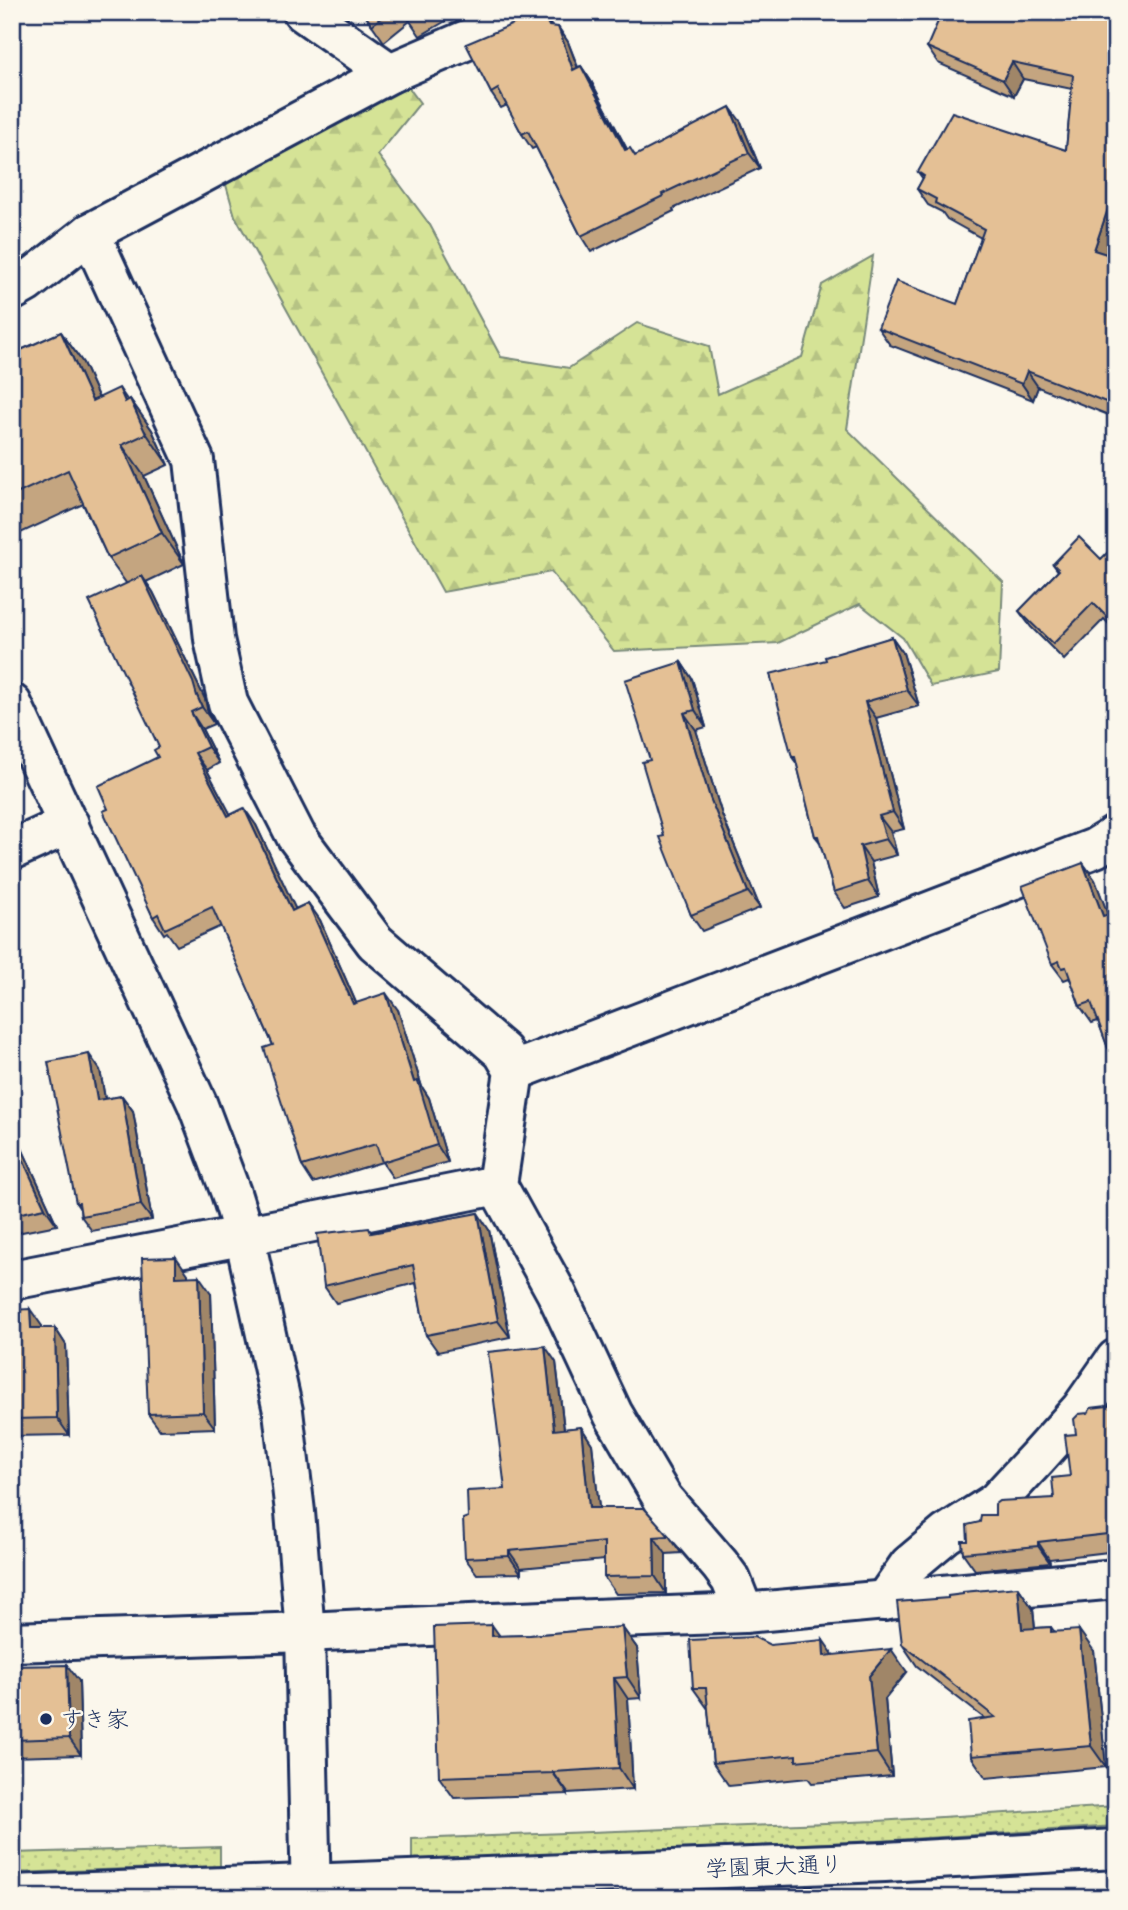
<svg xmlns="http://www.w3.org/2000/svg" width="1128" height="1910" font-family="Mynerve,'Klee One',sans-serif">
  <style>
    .grass { fill: url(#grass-dots); stroke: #78897a; stroke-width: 2 }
    .forest { fill: url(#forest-firs); stroke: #78897a; stroke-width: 2 }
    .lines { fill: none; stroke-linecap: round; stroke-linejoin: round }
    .minor-casing { stroke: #1b2f5e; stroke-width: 44 }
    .major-casing { stroke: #1b2f5e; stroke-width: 44 }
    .minor { stroke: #fbf7ec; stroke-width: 38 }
    .major { stroke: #fbf7ec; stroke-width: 38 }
    .wall { fill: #c4a580; stroke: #1b2f5e; stroke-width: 2 }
    .shaded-wall { fill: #a08668; stroke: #1b2f5e; stroke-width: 2 }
    .building { fill: #e4c095; stroke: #1b2f5e; stroke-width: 2 }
    .poi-dot { fill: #1b2f5e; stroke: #fbf7ec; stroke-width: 2.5 }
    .labels { text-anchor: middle; stroke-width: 5; stroke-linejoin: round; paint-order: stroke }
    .poi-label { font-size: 23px; fill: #1b2f5e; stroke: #fbf7ec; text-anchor: start }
    .street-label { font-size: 23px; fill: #1b2f5e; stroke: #fbf7ec }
  </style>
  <defs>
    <pattern id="grass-dots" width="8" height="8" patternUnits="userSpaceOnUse" patternTransform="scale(1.75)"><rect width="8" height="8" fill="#d5e396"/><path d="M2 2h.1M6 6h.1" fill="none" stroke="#b6c384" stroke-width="1.8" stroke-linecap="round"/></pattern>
    <pattern id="forest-firs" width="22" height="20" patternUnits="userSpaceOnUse" patternTransform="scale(1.75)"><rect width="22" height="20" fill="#d5e396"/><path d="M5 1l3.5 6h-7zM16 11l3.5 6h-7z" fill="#b6c384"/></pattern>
  </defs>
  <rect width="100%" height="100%" fill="#fbf7ec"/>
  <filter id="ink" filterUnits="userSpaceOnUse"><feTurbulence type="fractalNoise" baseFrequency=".0143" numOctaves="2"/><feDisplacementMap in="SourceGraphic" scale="14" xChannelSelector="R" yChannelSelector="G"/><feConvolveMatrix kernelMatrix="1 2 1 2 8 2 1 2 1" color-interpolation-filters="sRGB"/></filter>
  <g filter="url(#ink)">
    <g class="grass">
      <polygon points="1116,1806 1116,1826 878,1841 412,1860 412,1839 877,1821"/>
      <polygon points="220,1847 220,1866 12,1873 12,1853"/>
    </g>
    <polygon class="forest" points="407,85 420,103 378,155 430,225 501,357 569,368 637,323 709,346 718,394 802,357 822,285 873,256 847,429 1003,582 999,672 931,686 903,638 860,604 778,643 614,651 551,572 443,592 235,216 224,178"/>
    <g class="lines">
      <g class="minor-casing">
        <g id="minor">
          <polyline points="303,12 390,73"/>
          <polyline points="90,233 194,460 214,639 228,703 296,836 375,942 503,1052 514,1071 497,1185 556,1292 613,1414 663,1499 720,1565 731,1580 744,1613"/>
          <polyline points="12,291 26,283 90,233 390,73 532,12"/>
          <polyline points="12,704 197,1103 231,1193 244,1235 283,1411 295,1512 305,1632 311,1898"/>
          <polyline points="12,850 69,824"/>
          <polyline points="514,1071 1095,848 1116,835"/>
          <polyline points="12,1280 283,1228 497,1185"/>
          <polyline points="884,1601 909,1565 946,1534 996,1502 1037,1458 1081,1409 1116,1359"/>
          <polyline points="12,1642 305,1632 491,1623 744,1613 1116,1579"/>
        </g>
      </g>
      <g class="major-casing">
        <polyline id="major" points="12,1895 885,1862 1116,1849"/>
      </g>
      <use href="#minor" class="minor"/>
      <use href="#major" class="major"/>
    </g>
    <g class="wall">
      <polygon points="363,12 461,12 420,36 410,21 384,42"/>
      <polygon points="1116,12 1116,236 1109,255 1116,257 1116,418 1038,387 1033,400 890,345 878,328 957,304 981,238 947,219 942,212 928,205 917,189 923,179 918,172 1066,150 1072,89 1023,79 1014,96 938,63 927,47"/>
      <polygon points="550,24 552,27 558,27 568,42 578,67 581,66 591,81 627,149 636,156 741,122 760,168 673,209 674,211 591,252 581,236 536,147 532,149 522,134 507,105 501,108 491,93"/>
      <polygon points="61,332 83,363 98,397 127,401 130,399 152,430 168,465 144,476 184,564 146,582 153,592 205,699 208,713 214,724 202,729 219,763 207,770 230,814 256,825 295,909 308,903 320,920 356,1003 398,1010 422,1087 429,1098 448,1162 393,1178 382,1162 313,1183 302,1166 273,1045 221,926 177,946 167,932 164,934 153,917 108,809 158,757 159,747 126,583 108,558 83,504 12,537 12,354"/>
      <polygon points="1116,552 1116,631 1104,619 1064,660 1031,627 1019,611 1058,571 1053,564 1101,559"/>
      <polygon points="892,637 903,653 919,706 876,718 904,829 891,832 897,855 871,862 879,897 845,908 834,892 820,842 815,836 797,764 792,757 826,660"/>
      <polygon points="681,662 692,679 706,727 696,730 722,815 760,908 702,931 691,915 664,836 650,760"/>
      <polygon points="1083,863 1095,880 1108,915 1110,914 1116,923 1116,1059 1108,1048 1098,1021 1092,1023 1080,1006 1071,981 1069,978 1064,980 1052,964"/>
      <polygon points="100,1070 105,1099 122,1096 133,1111 152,1220 92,1231 81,1216 80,1209 76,1203"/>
      <polygon points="12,1134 21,1146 57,1225 12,1234"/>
      <polygon points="489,1230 510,1337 438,1352 426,1335 416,1283 336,1303 324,1286 373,1233"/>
      <polygon points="188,1274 188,1277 211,1293 215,1428 160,1430 148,1414"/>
      <polygon points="12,1310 42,1326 42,1328 55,1328 66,1345 69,1435 12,1436"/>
      <polygon points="556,1362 564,1429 581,1427 592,1444 599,1508 669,1536 681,1553 666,1554 666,1593 616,1594 604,1577 604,1560 521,1568 521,1573 477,1574 465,1558 505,1489"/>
      <polygon points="1116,1405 1116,1551 1049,1559 1050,1563 975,1570 963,1553 968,1541 980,1522 995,1515 1054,1498 1070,1476 1076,1434"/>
      <polygon points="1018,1587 1033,1609 1035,1628 1051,1627 1054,1631 1094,1651 1106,1767 986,1778 971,1756 984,1718 917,1666 902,1644 948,1598"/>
      <polygon points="622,1627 637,1648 641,1698 628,1699 633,1789 568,1793 568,1794 454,1798 439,1777 500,1636 530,1635"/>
      <polygon points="770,1645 833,1655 907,1672 885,1699 892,1776 812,1783 808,1778 729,1786 713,1763 708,1709 693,1688"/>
      <polygon points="12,1666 79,1681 81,1755 12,1757"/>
    </g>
    <g class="shaded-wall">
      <polygon points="542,12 550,24 559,42 549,26"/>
      <polygon points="558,27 568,42 584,85 573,70"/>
      <polygon points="1012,62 1023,79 1014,96 1003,80"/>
      <polygon points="581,66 591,81 635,165 625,150"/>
      <polygon points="730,107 741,122 760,168 749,153"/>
      <polygon points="1116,185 1116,236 1106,267 1094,250"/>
      <polygon points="61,332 83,363 114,432 92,401"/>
      <polygon points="1027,371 1038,387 1033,400 1022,384"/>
      <polygon points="119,388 137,414 130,399 152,430 168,465 125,402"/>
      <polygon points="122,445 144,476 184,564 162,533"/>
      <polygon points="142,576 153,592 205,699 208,713 214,724 202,707"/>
      <polygon points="892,637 903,653 919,706 907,690"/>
      <polygon points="681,662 692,679 706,727 695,710"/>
      <polygon points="865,702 876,718 904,829 893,812"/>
      <polygon points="191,712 202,729 219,763 208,747"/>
      <polygon points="684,713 696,730 722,815 760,908 748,892 710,798"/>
      <polygon points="195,753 207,770 240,832 228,816"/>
      <polygon points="244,808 256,825 304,927 292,911"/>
      <polygon points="879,816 891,832 897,855 886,839"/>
      <polygon points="860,846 871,862 879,897 868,881"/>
      <polygon points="1083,863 1095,880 1115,933 1103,916"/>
      <polygon points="308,903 320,920 364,1021 353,1004"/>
      <polygon points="386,993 398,1010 422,1087 429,1098 448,1162 437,1145 414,1082"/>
      <polygon points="89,1054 100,1070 108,1116 97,1100"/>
      <polygon points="122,1096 133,1111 152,1220 141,1205"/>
      <polygon points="12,1134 21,1146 57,1225 45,1208 12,1136"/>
      <polygon points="478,1213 489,1230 510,1337 498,1321"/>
      <polygon points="176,1257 188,1274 188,1294 176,1277"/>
      <polygon points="199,1276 211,1293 215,1428 203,1412"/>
      <polygon points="30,1309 42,1326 42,1345 31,1328"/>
      <polygon points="55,1328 66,1345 69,1435 57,1418"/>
      <polygon points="545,1346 556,1362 566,1447 554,1430"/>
      <polygon points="581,1427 592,1444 601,1525 589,1508"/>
      <polygon points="654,1537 666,1554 666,1593 655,1576"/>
      <polygon points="1038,1542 1049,1559 1050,1563 1038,1546"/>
      <polygon points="509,1551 521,1568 521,1573 509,1556"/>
      <polygon points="1018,1587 1033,1609 1037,1650 1022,1629"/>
      <polygon points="492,1625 507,1646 492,1636"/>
      <polygon points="622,1627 637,1648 641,1698 627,1677"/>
      <polygon points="1079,1630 1094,1651 1106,1767 1091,1746"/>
      <polygon points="823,1640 839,1663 824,1656"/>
      <polygon points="891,1649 907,1672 885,1699 892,1776 877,1753 869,1676"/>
      <polygon points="67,1665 79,1681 81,1755 69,1738"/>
      <polygon points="614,1678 628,1699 633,1789 619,1768"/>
      <polygon points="553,1772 568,1793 568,1794 553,1773"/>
    </g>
    <g class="building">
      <polygon points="363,12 388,12 372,25"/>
      <polygon points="404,12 421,12 409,20"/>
      <polygon points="535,12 542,12 549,26 558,27 573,70 581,66 625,150 630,148 635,156 730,107 749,153 662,194 663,196 581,236 528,131 522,134 498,89 491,93 466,44 530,17"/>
      <polygon points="942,12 1116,12 1116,185 1094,250 1116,257 1116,406 1027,371 1022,384 878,328 896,281 957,304 984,229 935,203 936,199 917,189 924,176 918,172 952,112 1066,150 1073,75 1012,62 1003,80 927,47"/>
      <polygon points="61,332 92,401 119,388 125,402 130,399 146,434 122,445 162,533 108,558 68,470 12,496 12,354"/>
      <polygon points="1079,537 1101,559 1112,548 1116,552 1116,626 1093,603 1053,644 1019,611 1059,570 1053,564"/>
      <polygon points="142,576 193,682 197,696 202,707 191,712 208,747 195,753 228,816 244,808 292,911 308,903 353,1004 386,993 414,1082 418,1081 437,1145 382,1162 376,1144 302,1166 264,1048 273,1045 212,907 165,929 158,914 153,917 103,811 108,809 98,786 158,757 154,750 159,747 89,601"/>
      <polygon points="892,637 907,690 865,702 893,812 879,816 886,839 860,846 868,881 834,892 818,836 815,836 795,757 792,757 770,674 826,660 825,657"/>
      <polygon points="681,662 695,710 684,713 710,798 748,892 691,915 660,837 664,836 642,762 650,760 625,680"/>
      <polygon points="1083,863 1103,916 1110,914 1116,930 1116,1045 1108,1048 1091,1002 1080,1006 1066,967 1062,968 1059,961 1052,964 1022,886"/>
      <polygon points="89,1054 97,1100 122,1096 141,1205 81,1216 79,1203 76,1203 48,1062"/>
      <polygon points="12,1136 45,1208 12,1215"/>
      <polygon points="478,1213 498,1321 426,1335 413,1265 324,1286 317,1234 369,1228 371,1233"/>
      <polygon points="176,1257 176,1277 199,1276 203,1412 148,1414 142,1258"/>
      <polygon points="30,1309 31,1328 55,1328 57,1418 12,1419 12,1310"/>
      <polygon points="545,1346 554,1430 581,1427 589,1508 644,1508 669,1536 654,1537 655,1576 604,1577 604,1542 509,1551 509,1556 465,1558 463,1519 468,1517 467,1491 505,1489 488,1352"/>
      <polygon points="1116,1405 1116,1533 1038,1542 1038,1546 963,1553 962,1541 968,1541 967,1525 980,1522 981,1515 995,1515 995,1504 999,1501 1054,1498 1052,1478 1070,1476 1065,1435 1076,1434 1074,1419 1079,1414 1088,1413 1091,1408"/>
      <polygon points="1018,1587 1022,1629 1051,1627 1051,1632 1079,1630 1091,1746 971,1756 968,1721 995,1717 902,1644 897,1602 948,1598 948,1596 963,1594 963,1592"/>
      <polygon points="492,1625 492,1636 530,1635 622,1627 627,1677 614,1678 619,1768 553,1772 553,1773 439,1777 434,1627"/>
      <polygon points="754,1637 770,1645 823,1640 824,1656 891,1649 869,1676 877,1753 796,1761 796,1755 713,1763 706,1688 693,1688 690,1640"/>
      <polygon points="67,1665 69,1738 12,1740 12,1666"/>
    </g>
  </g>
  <circle class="poi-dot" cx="46" cy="1719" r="7"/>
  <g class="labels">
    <g class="poi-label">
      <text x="60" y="1727">すき家</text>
    </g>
    <g class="street-label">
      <text transform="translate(774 1866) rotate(-2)" y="8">学園東大通り</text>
    </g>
  </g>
  <rect width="1128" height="1910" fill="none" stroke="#fbf7ec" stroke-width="42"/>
  <rect x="21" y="21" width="1086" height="1868" fill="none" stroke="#1b2f5e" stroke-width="2.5" filter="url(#ink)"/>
</svg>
